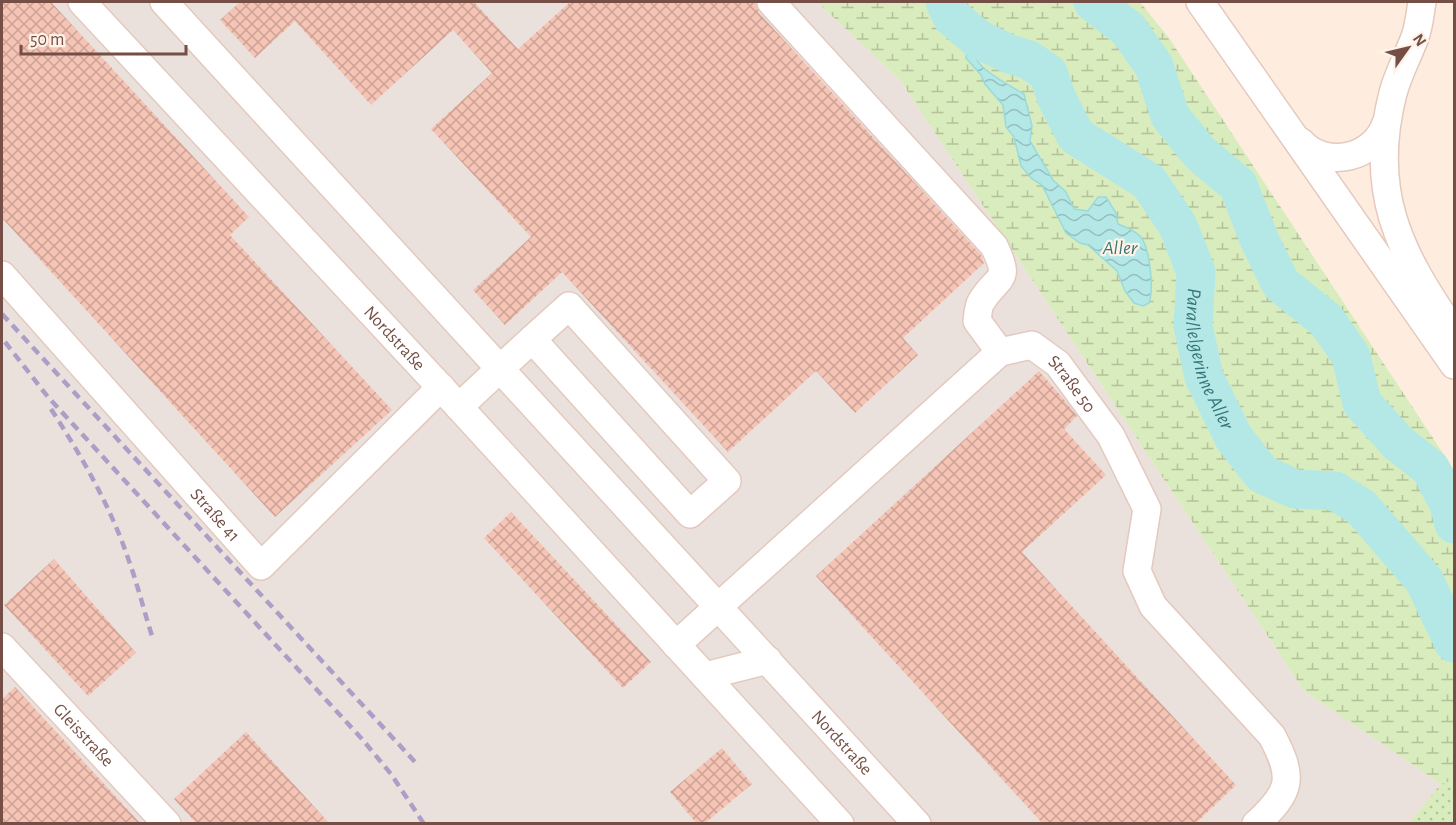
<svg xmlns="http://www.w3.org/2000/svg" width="1456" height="825" font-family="'Alegreya Sans',sans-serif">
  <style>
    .industrial { fill: #ebe1dc }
    .grass { fill: url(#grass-dots) }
    .wetland { fill: url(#wetland-marsh) }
    .water { fill: url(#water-waves); stroke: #99dada; stroke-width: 1.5 }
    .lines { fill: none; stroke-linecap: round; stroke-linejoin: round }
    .river { stroke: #b3e8e7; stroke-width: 39 }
    .building { fill: url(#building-cross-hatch) }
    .minor-casing { stroke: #e4c9be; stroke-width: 30 }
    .minor { stroke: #fff; stroke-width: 27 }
    .rail { stroke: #ad9ec7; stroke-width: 4.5; stroke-dasharray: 9 6; stroke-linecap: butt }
    .labels { text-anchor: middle; stroke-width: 4.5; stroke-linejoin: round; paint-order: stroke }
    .street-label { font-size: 18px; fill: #754f46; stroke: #fff2e7 }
    .water-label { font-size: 20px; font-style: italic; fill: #367575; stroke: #fff2e7 }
  </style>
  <defs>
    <pattern id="grass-dots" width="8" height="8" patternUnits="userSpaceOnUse" patternTransform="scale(1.5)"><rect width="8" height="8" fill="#d8ecbd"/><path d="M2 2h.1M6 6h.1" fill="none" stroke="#b4c29b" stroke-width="1.8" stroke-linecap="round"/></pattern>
    <pattern id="wetland-marsh" width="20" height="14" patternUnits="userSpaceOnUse" patternTransform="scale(1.5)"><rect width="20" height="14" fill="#d8ecbd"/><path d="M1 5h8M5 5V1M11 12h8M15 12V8" fill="none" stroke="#b4c29b"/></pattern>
    <pattern id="water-waves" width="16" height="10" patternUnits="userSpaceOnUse" patternTransform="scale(1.5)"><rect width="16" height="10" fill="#b3e8e7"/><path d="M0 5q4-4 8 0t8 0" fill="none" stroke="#96bebd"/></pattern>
    <pattern id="building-cross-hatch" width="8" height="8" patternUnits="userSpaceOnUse" patternTransform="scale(1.5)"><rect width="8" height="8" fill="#f5c4b5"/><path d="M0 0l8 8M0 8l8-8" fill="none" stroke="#cba295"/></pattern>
  </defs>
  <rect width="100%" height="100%" fill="#feeddf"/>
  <polygon class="industrial" points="2,2 817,2 900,80 1304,691 1441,784 1408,824 2,824"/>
  <polygon class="grass" points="1454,780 1454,823 1408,824 1441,784"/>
  <polygon class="wetland" points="817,2 1140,2 1169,38 1454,470 1454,780 1441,784 1304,691 900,80"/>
  <path class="water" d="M 978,39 C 975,46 973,51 976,58 C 981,71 1012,87 1024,94 L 1032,126 L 1030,141 L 1053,180 L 1066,192 L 1074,209 L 1088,211 L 1098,197 L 1106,197 L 1116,213 L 1118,224 C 1126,227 1134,230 1140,236 C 1150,247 1154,289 1149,303 L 1143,306 L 1134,303 L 1125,291 L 1117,271 L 1088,245 L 1080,243 L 1066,233 L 1042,185 L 1032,179 L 1021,166 L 1014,137 L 1006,127 L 1003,105 L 985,84 L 981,75 L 966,58 L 968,47 Z"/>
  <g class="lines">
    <g class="river">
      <path id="s1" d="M 945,2 L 952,17 L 978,39 L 1007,53 L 1029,60 L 1048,73 L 1057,99 L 1076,136 L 1149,182 L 1178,226 L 1196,272 L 1193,326 L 1204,377 L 1234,438 L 1262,474 L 1295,489 L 1335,491 L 1361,507 L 1424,580 L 1454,643"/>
      <polyline points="1093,2 1128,29 1154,66 1170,116 1201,154 1238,185 1259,239 1281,284 1326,320 1351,356 1362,403 1398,443 1430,468 1449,504 1454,524"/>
    </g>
  </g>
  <g class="building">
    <polygon points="2,2 51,2 249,217 230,235 392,410 275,517 2,218"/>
    <polygon points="240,2 474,2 518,49 570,2 756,2 759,13 981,255 984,263 903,338 918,355 855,413 816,371 728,452 562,272 505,325 473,290 531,237 431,129 492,73 453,30 371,105 295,21 255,58 220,20"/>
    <polygon points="1039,371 1062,397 1077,416 1064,429 1106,475 1022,552 1236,785 1195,824 1043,824 816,576"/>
    <polygon points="511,512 651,662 623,688 484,538"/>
    <polygon points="54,559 136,653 88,696 4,605"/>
    <polygon points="15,687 141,824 2,824 2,699"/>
    <polygon points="246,732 330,824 197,824 174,799"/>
    <polygon points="722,748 752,784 704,824 697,824 670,792"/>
  </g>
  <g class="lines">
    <g class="minor-casing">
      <g id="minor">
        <path id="s2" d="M 82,2 L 459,407 L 840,824"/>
        <path id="s3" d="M 164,2 L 917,824"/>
        <path d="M 771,2 L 994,246 C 1012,283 998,274 981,302 C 978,307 978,315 977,321 L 1000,352"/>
        <polyline points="1200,2 1454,365"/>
        <path d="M 1422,2 C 1420,14 1419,26 1415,37 C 1408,56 1398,74 1393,93 C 1368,190 1398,251 1452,329"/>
        <path d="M 1301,142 C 1326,170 1375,158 1386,123"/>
        <path id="s4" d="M 2,275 L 261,566 L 441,387"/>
        <path d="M 459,407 C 495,373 532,339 569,306 L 727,481 L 690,514 L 532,339"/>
        <path id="s5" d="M 676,645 L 1000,352 L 1032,345 L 1058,364 L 1111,436 L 1147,509 L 1137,571 L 1153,606 L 1272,736 C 1294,778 1292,791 1256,824"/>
        <path id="s6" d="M 2,647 L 167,824"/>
        <polyline points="705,676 768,660"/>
      </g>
    </g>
    <use href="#minor" class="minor"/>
    <g class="rail">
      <polyline points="2,314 416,763"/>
      <polyline points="5,342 48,397 362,739 391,774 424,824"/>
      <path d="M 51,409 C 82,457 111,507 129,561 C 138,586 144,611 152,636"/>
    </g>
  </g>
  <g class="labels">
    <g class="street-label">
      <text dy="6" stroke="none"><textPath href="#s2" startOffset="459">Nordstraße</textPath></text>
      <text dy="6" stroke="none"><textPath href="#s5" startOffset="526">Straße 50</textPath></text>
      <text dy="6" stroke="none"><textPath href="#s4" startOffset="321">Straße 41</textPath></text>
      <text dy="6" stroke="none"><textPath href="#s6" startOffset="120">Gleisstraße</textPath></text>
      <text dy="6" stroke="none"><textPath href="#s3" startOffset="1004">Nordstraße</textPath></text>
    </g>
    <g class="water-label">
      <text x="1120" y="254">Aller</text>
      <text dy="7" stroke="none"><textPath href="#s1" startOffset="476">Parallelgerinne Aller</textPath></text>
    </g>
  </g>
  <rect width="1456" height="825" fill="none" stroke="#754f46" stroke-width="6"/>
  <g transform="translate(1408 48) rotate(56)" stroke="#fff2e7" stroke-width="4.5" paint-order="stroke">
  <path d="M0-4.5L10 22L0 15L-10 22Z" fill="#754f46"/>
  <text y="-9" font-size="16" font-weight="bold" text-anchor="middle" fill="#754f46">N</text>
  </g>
  <path d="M21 45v9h165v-9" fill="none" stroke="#754f46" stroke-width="3"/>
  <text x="30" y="45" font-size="18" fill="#754f46" stroke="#fff2e7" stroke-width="4.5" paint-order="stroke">50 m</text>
</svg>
